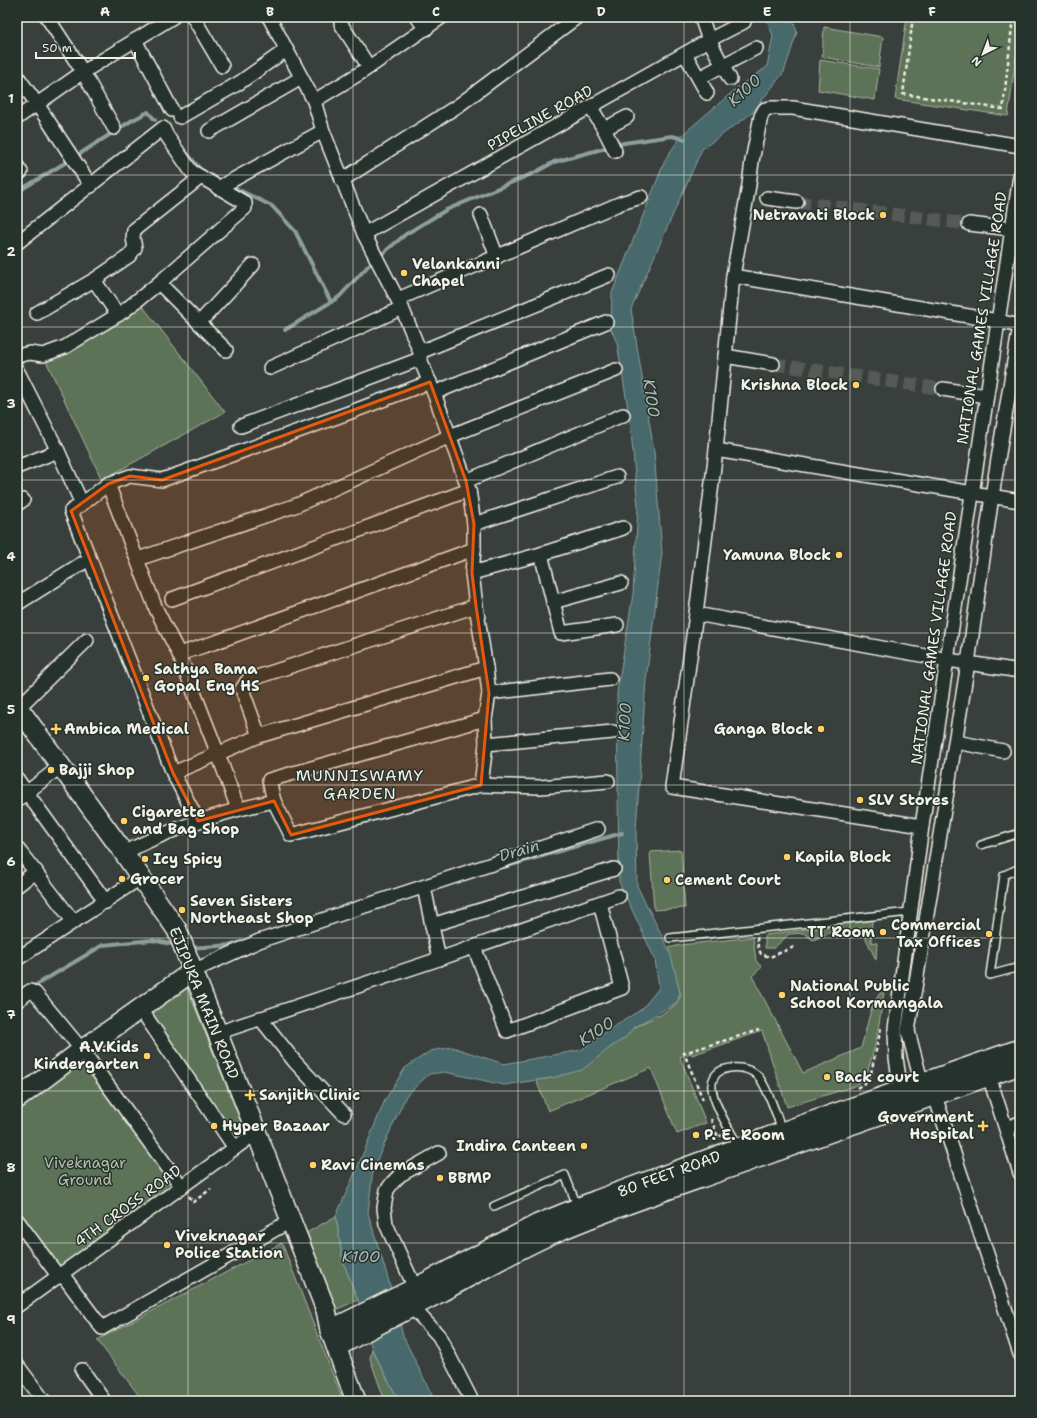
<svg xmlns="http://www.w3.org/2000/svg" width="1037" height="1418" font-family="'Shantell Sans',sans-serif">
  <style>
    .green { fill: #5d7358; stroke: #a8b2a0 }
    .water { fill: #46696c; stroke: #8c9f9e }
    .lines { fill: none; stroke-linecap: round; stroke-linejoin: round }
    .stream { stroke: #8c9f9e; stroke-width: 4 }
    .street-tunnel { stroke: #555a56; stroke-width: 13; stroke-dasharray: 13 6; stroke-linecap: butt }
    .lane-casing { stroke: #f4f1e8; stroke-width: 10 }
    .street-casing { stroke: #f4f1e8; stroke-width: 16 }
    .secondary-casing { stroke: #f4f1e8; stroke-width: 22 }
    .path { stroke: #f4f1e8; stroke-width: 2.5; stroke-dasharray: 4 3; stroke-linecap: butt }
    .lane { stroke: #26332d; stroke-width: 7 }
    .street { stroke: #26332d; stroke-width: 13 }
    .secondary { stroke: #26332d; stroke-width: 19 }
    .marked { fill: #e8590c; fill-opacity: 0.2; stroke: #e8590c; stroke-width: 3; stroke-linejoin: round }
    .grid { fill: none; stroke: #f4f1e8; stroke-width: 1; stroke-opacity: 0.55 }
    .poi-dot { fill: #ffd166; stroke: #26332d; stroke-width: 1.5 }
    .labels { text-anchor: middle; stroke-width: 3; stroke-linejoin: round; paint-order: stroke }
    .street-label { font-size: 15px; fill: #f4f1e8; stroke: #26332d }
    .poi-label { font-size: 15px; font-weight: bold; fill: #f4f1e8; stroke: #26332d; text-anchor: start }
    .park-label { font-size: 15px; fill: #b8bfae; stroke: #26332d }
    .water-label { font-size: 16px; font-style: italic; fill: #aebbb6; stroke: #26332d }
    .neighbourhood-label { font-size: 16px; letter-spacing: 1px; fill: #f4f1e8; stroke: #26332d }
    .neatline { fill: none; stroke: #f4f1e8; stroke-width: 1.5 }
    .grid-label { font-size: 13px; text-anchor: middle; font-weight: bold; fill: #f4f1e8 }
  </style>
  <rect width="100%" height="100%" fill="#393f3c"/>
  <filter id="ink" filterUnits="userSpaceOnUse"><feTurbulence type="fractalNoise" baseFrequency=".025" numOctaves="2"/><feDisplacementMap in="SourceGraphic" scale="8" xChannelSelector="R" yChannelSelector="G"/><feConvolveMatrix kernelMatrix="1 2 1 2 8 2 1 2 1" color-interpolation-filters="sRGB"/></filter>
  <g filter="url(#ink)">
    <g class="green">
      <polygon points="907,17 1020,17 1020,26 1008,116 895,99"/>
      <polygon points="824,27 883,37 879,67 822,57"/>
      <polygon points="820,60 879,69 875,100 818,90"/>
      <polygon points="141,304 225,412 102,480 46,361"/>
      <polygon points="681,850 685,908 654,910 650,852"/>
      <polygon points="872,920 871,942 877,943 876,960 861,928 844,935 839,929 813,940 804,933 789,934 774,948 765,948 765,935"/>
      <polygon points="753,937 756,961 762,967 752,976 803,1073 861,1048 872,1006 880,993 884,993 876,1042 866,1077 855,1086 787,1107 762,1031 692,1055 691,1053 680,1057 706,1123 677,1134 651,1068 548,1111 536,1080 551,1078 611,1047 624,1038 634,1027 662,1014 676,1004 680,997 680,993 668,948 681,945"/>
      <polygon points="186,985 244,1129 234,1135 148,1010"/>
      <polygon points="81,1054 182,1187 61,1270 17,1211 17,1104"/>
      <polygon points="336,1216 343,1261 358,1300 335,1310 303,1235"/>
      <polygon points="282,1243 343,1401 143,1401 97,1340"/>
      <polygon points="372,1349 399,1401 385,1401 370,1359"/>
    </g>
    <polygon class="water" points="766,17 792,17 797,32 784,72 752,113 702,149 631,309 654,451 662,553 646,680 636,830 637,886 670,952 680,993 678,1001 674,1004 634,1027 625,1038 611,1047 582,1070 551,1078 504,1085 445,1072 429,1074 406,1096 373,1169 368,1213 390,1285 403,1336 435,1401 399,1401 372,1349 358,1300 343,1261 336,1216 358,1166 385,1100 405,1068 430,1051 452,1047 504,1064 581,1050 607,1031 642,1009 659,988 655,959 619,882 617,693 633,594 638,507 630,421 617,343 611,329 612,293 666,158 682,135 743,83 767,67 773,36"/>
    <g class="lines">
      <g class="stream">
        <polyline points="186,152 200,169 205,172"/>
        <polyline points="78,155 131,121 148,112 155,120"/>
        <polyline points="237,189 272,206 295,231 331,302"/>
        <polyline points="17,192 68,161"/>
        <polyline points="285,330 339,297 369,265 406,234 446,210 534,173 554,162 624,143 672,136 684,139"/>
        <polyline points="504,867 622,833"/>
        <polyline points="190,948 232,945 245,941"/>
        <polyline points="31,988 103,945 152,940 176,945"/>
      </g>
      <g class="street-tunnel">
        <polyline points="797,202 969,224"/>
        <polyline points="773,364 943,389"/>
      </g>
      <g class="lane-casing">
        <g id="lane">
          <polyline points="981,845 1020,833"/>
          <polyline points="1020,868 1004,875 990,975 1020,967"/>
          <polyline points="670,938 910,912"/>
          <path d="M 739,1147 C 731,1132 713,1104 712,1088 C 711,1081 715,1073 722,1070 C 734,1066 747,1067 757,1075 C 766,1084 778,1118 782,1131"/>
          <polyline points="494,1206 565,1175 578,1208"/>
        </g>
      </g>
      <g class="street-casing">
        <g id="street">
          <polyline points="47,17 83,72 114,128"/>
          <polyline points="193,17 222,66"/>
          <polyline points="269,17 314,101 323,131 364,234 402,308 420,352 420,359 434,393 469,490 474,524 474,549 472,573 476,606 486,668 489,693 485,719 486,744 481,785"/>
          <polyline points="417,17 426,29"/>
          <polyline points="341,24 369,67"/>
          <polyline points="135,40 172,110"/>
          <polyline points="685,54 707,93"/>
          <polyline points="17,76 37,104 91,186"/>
          <polyline points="699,78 756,48"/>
          <polyline points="730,79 709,40 744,22"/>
          <polyline points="314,101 362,72 442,17"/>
          <polyline points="591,108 604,129 615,151"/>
          <polyline points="180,117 239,83 286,50"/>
          <polyline points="17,118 83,72 173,17"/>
          <polyline points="604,129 627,117"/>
          <polyline points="209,131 301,78"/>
          <polyline points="1020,146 793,108 770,108 765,109 761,116 752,161 749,185 733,276 716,450 696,614 948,660 1020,671"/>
          <polyline points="17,166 21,172"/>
          <polyline points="342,180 459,105 577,17"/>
          <polyline points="218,188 323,131"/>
          <polyline points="767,198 797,202"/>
          <polyline points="481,215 497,257"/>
          <polyline points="969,224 1012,229"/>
          <polyline points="364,234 709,40 701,17"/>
          <polyline points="17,243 163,128 167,136 191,171 245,203 245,208 159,283 124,311 65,347 43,355 30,353 17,356"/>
          <polyline points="733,276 998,321 1020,326"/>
          <polyline points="94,280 118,315"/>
          <polyline points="159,283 199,323"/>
          <polyline points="398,299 621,203 641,197"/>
          <polyline points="37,313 94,280 129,256 135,248 133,238 134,230 201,177"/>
          <polyline points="226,350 199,323 253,265"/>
          <polyline points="420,352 609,275"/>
          <polyline points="725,356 773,364"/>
          <polyline points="270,368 402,308"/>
          <polyline points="17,370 58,451"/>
          <polyline points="943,389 986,396"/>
          <polyline points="434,393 606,322"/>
          <polyline points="241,426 420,359"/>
          <polyline points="716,450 1020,501"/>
          <polyline points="17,467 58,451 82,504"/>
          <polyline points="466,481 623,415"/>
          <polyline points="108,484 156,609 179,654 218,754 238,809"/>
          <polyline points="17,504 23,500"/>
          <polyline points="474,524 617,477"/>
          <polyline points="541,554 561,633 617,625"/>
          <polyline points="138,559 297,505 450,436 616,370"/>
          <polyline points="472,573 541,554 623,528"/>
          <polyline points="172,599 469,490"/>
          <polyline points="553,602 621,583"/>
          <polyline points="17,604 81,564"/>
          <polyline points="696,614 672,787 922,826"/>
          <polyline points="179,654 216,642 474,549"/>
          <polyline points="489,693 610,679"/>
          <polyline points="18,708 87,640"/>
          <polyline points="259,736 242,689 248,680 476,606"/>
          <polyline points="956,742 1003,751"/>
          <polyline points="486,744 613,732"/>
          <polyline points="173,773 259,736 486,668"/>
          <polyline points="17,779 106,902"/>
          <polyline points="17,800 61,766"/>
          <polyline points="274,801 269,780 485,719"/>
          <polyline points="198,821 173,773 71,511 82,504 108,484 130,476 162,480 351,412 430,382"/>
          <polyline points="17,848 73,921"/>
          <path d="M 124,853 C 171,828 222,812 274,801 L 291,835 L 481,785 L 540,787 L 608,781"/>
          <polyline points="17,886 36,871"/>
          <polyline points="432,925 614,869"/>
          <polyline points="474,947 507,1031 622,988 600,903"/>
          <polyline points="17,959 140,878"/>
          <polyline points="439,959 619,896"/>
          <polyline points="193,971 259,941 598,829"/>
          <polyline points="17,1001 30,991 35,993 82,1050 182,1187"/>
          <polyline points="140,1008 235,1148"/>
          <polyline points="260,1018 295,1062 344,1114"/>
          <polyline points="217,1033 439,959 424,887"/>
          <polyline points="989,1076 1020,1173"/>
          <polyline points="924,1092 908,1031 968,663 992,496 1020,325"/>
          <polyline points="935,1096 1020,1354"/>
          <polyline points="902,1098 896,1058 895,1029 922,826 1020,176"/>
          <polyline points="1006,1128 1020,1123"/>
          <polyline points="17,1220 59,1277"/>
          <polyline points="62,1274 102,1328 290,1221"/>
          <polyline points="415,1288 386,1224 384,1208 387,1190 393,1182 400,1175 439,1153"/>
          <polyline points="17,1306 257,1132"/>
          <polyline points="412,1307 439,1336 472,1401"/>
          <polyline points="17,1365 44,1401"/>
          <polyline points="82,1370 104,1401"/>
        </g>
      </g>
      <g class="secondary-casing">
        <g id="secondary">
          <polyline points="17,706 124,853 177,930 326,1310 330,1330 356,1401"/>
          <polyline points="17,1099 82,1050 193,971"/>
          <polyline points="330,1330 415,1288 538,1224 597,1200 782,1132 1020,1049"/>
          <path d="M 337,1347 C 370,1328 405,1311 439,1293 C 477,1273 515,1250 554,1233 C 617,1206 682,1185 746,1162 C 838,1130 929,1097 1020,1065"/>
        </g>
      </g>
      <g class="path">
        <polyline points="913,17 903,94 1003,109 1013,17"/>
        <polyline points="757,937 758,947 761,954 770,957 794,947"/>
        <polyline points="857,1088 866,1082 871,1073 881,1028"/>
        <polyline points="703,1100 684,1053 759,1030"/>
        <polyline points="711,1119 718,1137 722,1135"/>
        <polyline points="189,1196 193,1202 211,1189"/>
      </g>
      <use href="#lane" class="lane"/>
      <use href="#street" class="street"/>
      <use href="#secondary" class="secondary"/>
    </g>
  </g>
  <path class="marked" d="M 430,382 L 466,481 L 474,524 L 472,573 L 476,606 L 489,693 L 481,785 L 291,835 L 274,801 L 198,821 L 173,773 L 71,511 L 108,484 L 130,476 L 162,480 Z"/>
  <path class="grid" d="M 188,17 L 188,1401M 353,17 L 353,1401M 518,17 L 518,1401M 684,17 L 684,1401M 850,17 L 850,1401M 17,175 L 1020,175M 17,327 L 1020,327M 17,480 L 1020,480M 17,633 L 1020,633M 17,785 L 1020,785M 17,938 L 1020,938M 17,1091 L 1020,1091M 17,1243 L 1020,1243"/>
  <g class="poi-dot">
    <circle cx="883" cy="215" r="4"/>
    <circle cx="404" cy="273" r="4"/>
    <circle cx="856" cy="385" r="4"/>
    <circle cx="839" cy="555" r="4"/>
    <circle cx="146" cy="678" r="4"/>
    <path d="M54 723h4v4h4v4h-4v4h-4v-4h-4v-4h4z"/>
    <circle cx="821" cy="729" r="4"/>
    <circle cx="51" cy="770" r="4"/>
    <circle cx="860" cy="800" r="4"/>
    <circle cx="124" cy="821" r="4"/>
    <circle cx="787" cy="857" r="4"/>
    <circle cx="145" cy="859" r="4"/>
    <circle cx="122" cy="879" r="4"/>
    <circle cx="667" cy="880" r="4"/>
    <circle cx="182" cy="910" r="4"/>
    <circle cx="883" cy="932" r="4"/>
    <circle cx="989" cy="934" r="4"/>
    <circle cx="782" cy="995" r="4"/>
    <circle cx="147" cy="1056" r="4"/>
    <circle cx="827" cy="1077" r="4"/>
    <path d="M248 1089h4v4h4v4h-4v4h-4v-4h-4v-4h4z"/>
    <circle cx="214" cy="1126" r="4"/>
    <path d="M981 1120h4v4h4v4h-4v4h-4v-4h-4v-4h4z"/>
    <circle cx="696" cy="1135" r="4"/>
    <circle cx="584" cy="1146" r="4"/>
    <circle cx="313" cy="1165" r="4"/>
    <circle cx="440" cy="1178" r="4"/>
    <circle cx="167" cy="1245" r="4"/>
  </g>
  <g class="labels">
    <g class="street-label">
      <text transform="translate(540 118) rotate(-29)" y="5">PIPELINE ROAD</text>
      <text transform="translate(982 318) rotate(-81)" y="5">NATIONAL GAMES VILLAGE ROAD</text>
      <text transform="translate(934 638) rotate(-82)" y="5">NATIONAL GAMES VILLAGE ROAD</text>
      <text transform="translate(204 1003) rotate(68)" y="5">EJIPURA MAIN ROAD</text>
      <text transform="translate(669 1174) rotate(-20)" y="5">80 FEET ROAD</text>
      <text transform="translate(128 1206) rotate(-36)" y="5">4TH CROSS ROAD</text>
    </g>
    <g class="poi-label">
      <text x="875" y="220" text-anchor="end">Netravati Block</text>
      <text x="412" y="269">Velankanni<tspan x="412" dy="17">Chapel</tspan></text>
      <text x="848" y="390" text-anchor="end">Krishna Block</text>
      <text x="831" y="560" text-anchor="end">Yamuna Block</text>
      <text x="154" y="674">Sathya Bama<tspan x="154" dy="17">Gopal Eng HS</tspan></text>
      <text x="64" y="734">Ambica Medical</text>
      <text x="813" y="734" text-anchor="end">Ganga Block</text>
      <text x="59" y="775">Bajji Shop</text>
      <text x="868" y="805">SLV Stores</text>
      <text x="132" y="817">Cigarette<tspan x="132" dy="17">and Bag Shop</tspan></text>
      <text x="795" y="862">Kapila Block</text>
      <text x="153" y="864">Icy Spicy</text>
      <text x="130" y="884">Grocer</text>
      <text x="675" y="885">Cement Court</text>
      <text x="190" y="906">Seven Sisters<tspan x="190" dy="17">Northeast Shop</tspan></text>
      <text x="981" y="930" text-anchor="end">Commercial<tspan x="981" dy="17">Tax Offices</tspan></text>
      <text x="875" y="937" text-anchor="end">TT Room</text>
      <text x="790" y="991">National Public<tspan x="790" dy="17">School Kormangala</tspan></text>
      <text x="139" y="1052" text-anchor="end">A.V.Kids<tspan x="139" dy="17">Kindergarten</tspan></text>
      <text x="835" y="1082">Back court</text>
      <text x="259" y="1100">Sanjith Clinic</text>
      <text x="974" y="1122" text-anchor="end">Government<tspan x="974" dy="17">Hospital</tspan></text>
      <text x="222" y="1131">Hyper Bazaar</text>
      <text x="704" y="1140">P. E. Room</text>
      <text x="576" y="1151" text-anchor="end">Indira Canteen</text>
      <text x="321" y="1170">Ravi Cinemas</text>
      <text x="448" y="1183">BBMP</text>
      <text x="175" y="1241">Viveknagar<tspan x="175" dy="17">Police Station</tspan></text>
    </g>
    <g class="park-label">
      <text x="85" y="1168">Viveknagar<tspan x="85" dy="17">Ground</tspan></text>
    </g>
    <g class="water-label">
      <text transform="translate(744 90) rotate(-43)" y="6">K100</text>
      <text transform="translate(652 398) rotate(82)" y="6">K100</text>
      <text transform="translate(624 722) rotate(-87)" y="6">K100</text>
      <text transform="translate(519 850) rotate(-16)" y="6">Drain</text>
      <text transform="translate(596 1031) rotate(-33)" y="6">K100</text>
      <text x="361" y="1262">K100</text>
    </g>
    <g class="neighbourhood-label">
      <text x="360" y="781">MUNNISWAMY<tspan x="360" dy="18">GARDEN</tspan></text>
    </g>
  </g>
  <rect width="1037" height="1418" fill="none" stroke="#26332d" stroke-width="44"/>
  <g transform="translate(983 54) rotate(222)" stroke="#26332d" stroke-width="3" paint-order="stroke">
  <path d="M0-3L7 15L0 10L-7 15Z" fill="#f4f1e8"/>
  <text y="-6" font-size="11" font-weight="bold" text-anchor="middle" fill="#f4f1e8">N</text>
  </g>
  <path d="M36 52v6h99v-6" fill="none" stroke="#f4f1e8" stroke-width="2"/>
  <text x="42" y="52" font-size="12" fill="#f4f1e8" stroke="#26332d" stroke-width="3" paint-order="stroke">50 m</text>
  <rect x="22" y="22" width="993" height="1374" class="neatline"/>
  <g class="grid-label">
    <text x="105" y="16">A</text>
    <text x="270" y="16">B</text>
    <text x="436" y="16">C</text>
    <text x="601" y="16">D</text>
    <text x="767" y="16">E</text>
    <text x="932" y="16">F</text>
    <text x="11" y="103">1</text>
    <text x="11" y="256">2</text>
    <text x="11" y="408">3</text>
    <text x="11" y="561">4</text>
    <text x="11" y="714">5</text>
    <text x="11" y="866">6</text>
    <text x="11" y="1019">7</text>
    <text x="11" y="1172">8</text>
    <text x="11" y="1324">9</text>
  </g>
</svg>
